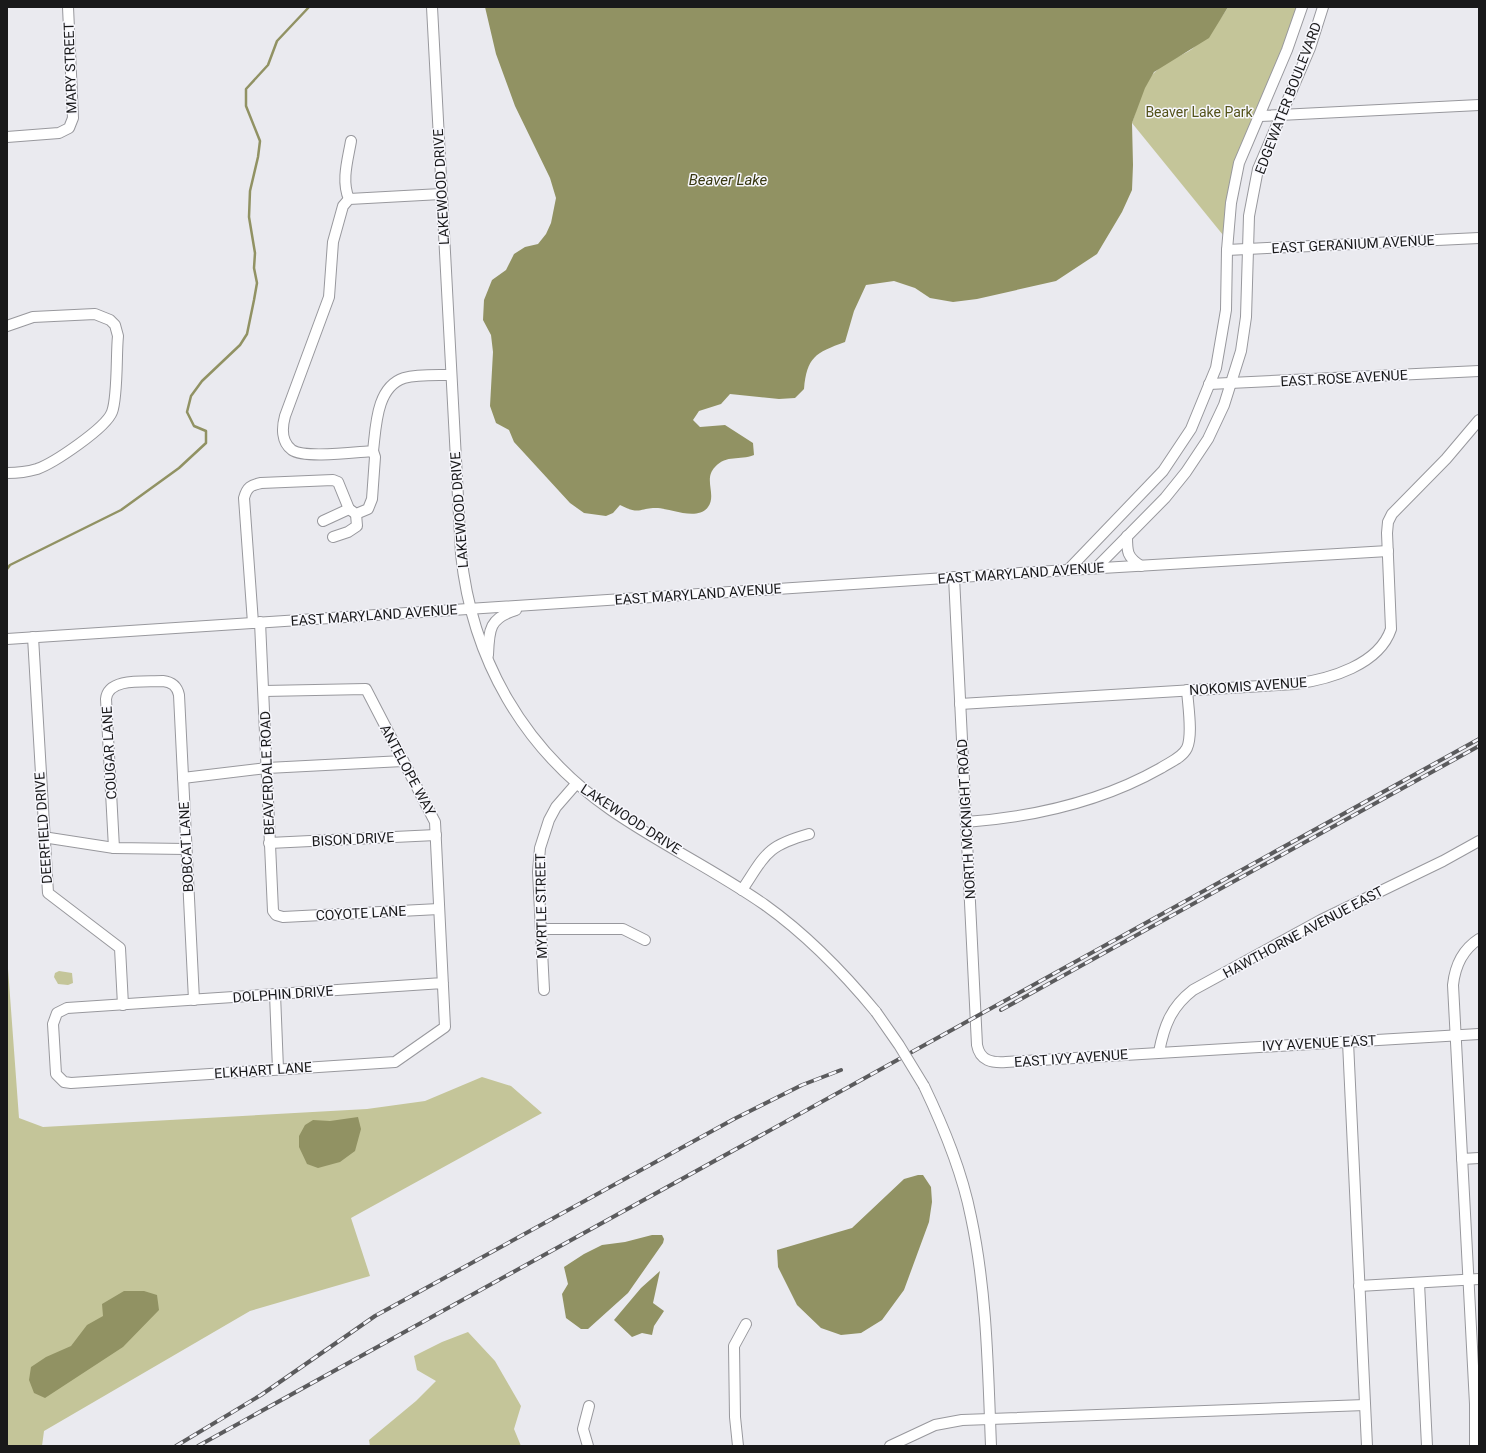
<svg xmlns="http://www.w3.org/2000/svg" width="1486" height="1453" font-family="Roboto,sans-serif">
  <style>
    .green { fill: #c4c599 }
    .water { fill: #919263 }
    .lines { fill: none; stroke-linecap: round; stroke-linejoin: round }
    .stream { stroke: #919263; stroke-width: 2.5 }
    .minor-casing { stroke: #98989d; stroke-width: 12 }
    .minor { stroke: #fff; stroke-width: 10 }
    .rail-casing { stroke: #5b5b5d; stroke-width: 4 }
    .rail { stroke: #f7f7fd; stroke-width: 2.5; stroke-dasharray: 8; stroke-linecap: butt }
    .minor-bridge-casing { stroke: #98989d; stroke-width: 12; stroke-linecap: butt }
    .minor-bridge { stroke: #fff; stroke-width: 10 }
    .labels { text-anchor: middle; stroke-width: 3; stroke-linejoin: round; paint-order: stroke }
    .street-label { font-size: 14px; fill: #19191a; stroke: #f7f7fd }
    .park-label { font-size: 14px; fill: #53521a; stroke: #f7f7fd }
    .water-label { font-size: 15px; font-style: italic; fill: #383811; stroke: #f7f7fd }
  </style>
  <rect width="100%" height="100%" fill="#eaeaef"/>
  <g class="green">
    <path d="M 1228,7 L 1302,7 C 1273,82 1242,157 1223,235 L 1132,123 C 1138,107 1142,84 1155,72 C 1164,62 1178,57 1189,51 C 1203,42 1220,21 1228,7 Z"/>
    <polygon points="7,955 19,1118 43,1127 367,1109 425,1101 482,1077 511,1086 542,1113 351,1218 370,1276 250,1311 44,1431 42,1446 7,1446"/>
    <polygon points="59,971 72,973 73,983 68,985 58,984 54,977 55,973"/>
    <polygon points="468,1332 495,1361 521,1406 514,1429 521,1446 370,1446 369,1440 416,1401 436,1381 417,1370 414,1356 442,1342"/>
  </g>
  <g class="water">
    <path d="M 485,7 L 1228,7 L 1209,38 L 1154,72 L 1145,88 L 1132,123 L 1133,165 L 1132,190 L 1122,212 L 1097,254 L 1056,281 L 977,299 L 953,302 L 930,298 L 915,288 L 894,281 L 866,285 L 854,311 L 845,342 C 815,353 807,357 804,389 L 795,398 L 779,399 L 730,394 L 721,404 L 699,411 L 693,420 L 700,427 L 725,425 L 753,443 L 754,455 C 739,461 727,454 715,467 C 703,479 717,495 708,507 C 698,521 671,509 658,508 C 640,507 641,516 620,505 L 613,513 L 606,516 L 584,513 L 570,503 L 514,442 L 509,430 L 496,423 L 490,406 L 493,352 L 491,335 L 483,320 L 484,300 L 492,280 L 506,270 L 514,254 L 525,247 L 538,244 L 546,234 L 551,223 L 556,198 L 550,178 L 515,106 L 496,54 Z"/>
    <polygon points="358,1117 361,1129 355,1151 340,1162 318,1168 307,1164 299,1147 299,1136 305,1125 313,1120 330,1121"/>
    <polygon points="918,1175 923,1175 931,1187 932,1202 929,1222 904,1290 882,1320 861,1333 841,1335 821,1328 797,1305 778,1267 777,1250 852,1228 904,1179"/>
    <polygon points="652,1235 662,1235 664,1239 663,1243 628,1293 588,1329 581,1329 566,1318 562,1294 568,1284 564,1267 584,1254 602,1245 625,1242"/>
    <polygon points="660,1271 653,1303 664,1311 654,1326 652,1335 642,1333 632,1337 614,1320 641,1288"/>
    <polygon points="124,1291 144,1291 157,1295 159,1310 123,1347 45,1398 34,1393 29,1380 31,1367 46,1357 71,1346 87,1325 103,1316 102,1304"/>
  </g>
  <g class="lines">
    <polyline class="stream" points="7,569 10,565 121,510 179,468 206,443 206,431 194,426 187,412 191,396 202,381 240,345 247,334 254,300 257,283 254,268 255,253 249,217 250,191 258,157 260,141 246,106 246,89 268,65 277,41 309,7"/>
    <g class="minor-casing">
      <g id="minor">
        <path d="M 432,7 L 461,554 C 472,659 523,749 611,810 C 660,844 715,870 765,905 C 807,935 843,972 876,1012"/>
        <polyline points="1260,116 1479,105"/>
        <polyline points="7,137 59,133 69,128 73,118 68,7"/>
        <path d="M 441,194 L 349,199 L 343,206 L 333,242 L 329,297 L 285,416 C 282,427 281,442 292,450 C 305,459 356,452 373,451 C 376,427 376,387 404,378 C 418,374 436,375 451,375"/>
        <path d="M 349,199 C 341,181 348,159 351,141"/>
        <polyline points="1227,250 1479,238"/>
        <path d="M 7,326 L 33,317 L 95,314 L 110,320 L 115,325 L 118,336 C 116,354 118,396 112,412 C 106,428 54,463 37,469 C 27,472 17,473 7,473"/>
        <polyline points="1209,384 1479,371"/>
        <polyline points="323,521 349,509"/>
        <path d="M 1127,536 C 1127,552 1127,557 1141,566"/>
        <polyline points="333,537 348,532 357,526 356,514"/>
        <polyline points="1096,568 1165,498 1186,472 1208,439 1224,405 1241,351 1246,317 1249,216 1258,169 1310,48 1323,7"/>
        <polyline points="1068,570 1163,471 1191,429 1216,368 1226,310 1227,250 1231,203 1239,163 1287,50 1302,7"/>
        <path d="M 954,577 L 977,1045 C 980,1061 992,1063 1006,1062 L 1479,1034"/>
        <polyline points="260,622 273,911 276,915 283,917 439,909"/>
        <path d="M 253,623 L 244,498 C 247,487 251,485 261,483 L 333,480 L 338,482 L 349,509 L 356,514 L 368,509 L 372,499 L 375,457 L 373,451"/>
        <polyline points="33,637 48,893 120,948 123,1005"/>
        <polyline points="7,639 1068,570 1388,551"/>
        <path d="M 488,655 C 489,630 489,618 516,610"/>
        <polyline points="264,691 366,689 435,822 445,1027 395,1062 71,1083 64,1082 56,1074 53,1024 57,1013 67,1008 443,983"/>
        <path d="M 960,704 L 1295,684 C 1330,679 1379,665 1391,629 L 1387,533 L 1388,522 L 1392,514 L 1446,459 L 1479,420"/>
        <polyline points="183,778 267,768 403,761"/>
        <path d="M 966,822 C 1034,817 1101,802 1161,768 C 1170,762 1182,758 1187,748 C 1193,735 1188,706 1187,690"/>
        <polyline points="43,837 114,848 186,849"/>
        <polyline points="269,843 436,835"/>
        <path d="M 114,848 L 106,699 C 108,677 146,682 163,681 C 172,682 177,686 179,695 L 194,1000"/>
        <path d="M 742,890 C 766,854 766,846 809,834"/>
        <polyline points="541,929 623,929 645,940"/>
        <polyline points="544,990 538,872 540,848 549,820 556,807 576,784"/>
        <polyline points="275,994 278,1069"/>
        <polyline points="1348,1042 1367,1446"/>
        <path d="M 1159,1052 C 1164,1026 1171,1007 1193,990 L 1321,920 L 1443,861 L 1479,841"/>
        <path d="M 924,1086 C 944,1128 962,1171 971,1217 C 987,1292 988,1370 991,1446"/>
        <polyline points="1462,1159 1479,1158"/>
        <polyline points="1419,1283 1427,1446"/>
        <polyline points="1359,1286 1479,1279"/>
        <polyline points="588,1446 583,1429 589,1406"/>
        <polyline points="738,1446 735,1417 734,1346 746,1324"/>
        <polyline points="890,1446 935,1425 962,1420 1365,1405"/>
        <path d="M 1475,1446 L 1475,1404 L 1453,985 C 1455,966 1462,950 1479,939"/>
      </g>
    </g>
    <use href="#minor" class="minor"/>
    <g class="rail-casing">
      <g id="rail">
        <polyline points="1001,1010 1479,746"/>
        <polyline points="176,1446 261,1395 375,1316 734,1119 802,1085 841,1070"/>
        <polyline points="198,1446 1479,739"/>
      </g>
    </g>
    <use href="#rail" class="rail"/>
    <g class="minor-bridge-casing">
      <polyline id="minor-bridge" points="876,1012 899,1045 924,1086"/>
    </g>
    <use href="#minor-bridge" class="minor-bridge"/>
  </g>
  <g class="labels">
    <g class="street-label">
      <text transform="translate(70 68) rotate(-92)" y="5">MARY STREET</text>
      <text transform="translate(1288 98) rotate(-69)" y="5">EDGEWATER BOULEVARD</text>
      <text transform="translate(441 187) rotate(-93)" y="5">LAKEWOOD DRIVE</text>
      <text transform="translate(1353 244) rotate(-3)" y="5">EAST GERANIUM AVENUE</text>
      <text transform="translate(1344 378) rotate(-3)" y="5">EAST ROSE AVENUE</text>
      <text transform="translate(459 510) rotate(-94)" y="5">LAKEWOOD DRIVE</text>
      <text transform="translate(1021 573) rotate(-4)" y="5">EAST MARYLAND AVENUE</text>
      <text transform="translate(698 594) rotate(-4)" y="5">EAST MARYLAND AVENUE</text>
      <text transform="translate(374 615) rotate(-4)" y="5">EAST MARYLAND AVENUE</text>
      <text transform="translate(1248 686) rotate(-4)" y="5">NOKOMIS AVENUE</text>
      <text transform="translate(109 753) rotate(-93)" y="5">COUGAR LANE</text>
      <text transform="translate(408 770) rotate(62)" y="5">ANTELOPE WAY</text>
      <text transform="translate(267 773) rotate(-92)" y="5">BEAVERDALE ROAD</text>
      <text transform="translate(631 819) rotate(33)" y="5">LAKEWOOD DRIVE</text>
      <text transform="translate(966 819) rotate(-93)" y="5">NORTH MCKNIGHT ROAD</text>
      <text transform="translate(43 828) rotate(-94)" y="5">DEERFIELD DRIVE</text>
      <text transform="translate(353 839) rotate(-3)" y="5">BISON DRIVE</text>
      <text transform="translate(186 847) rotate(-93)" y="5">BOBCAT LANE</text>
      <text transform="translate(541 906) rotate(-91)" y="5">MYRTLE STREET</text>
      <text transform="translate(361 913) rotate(-3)" y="5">COYOTE LANE</text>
      <text transform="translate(1303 932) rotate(-28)" y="5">HAWTHORNE AVENUE EAST</text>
      <text transform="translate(283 994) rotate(-4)" y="5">DOLPHIN DRIVE</text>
      <text transform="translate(1319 1043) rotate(-3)" y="5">IVY AVENUE EAST</text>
      <text transform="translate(1071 1058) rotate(-4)" y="5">EAST IVY AVENUE</text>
      <text transform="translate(263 1070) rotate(-4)" y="5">ELKHART LANE</text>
    </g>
    <g class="park-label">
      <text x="1199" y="117">Beaver Lake Park</text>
    </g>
    <g class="water-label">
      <text x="728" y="185">Beaver Lake</text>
    </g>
  </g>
  <rect width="1486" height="1453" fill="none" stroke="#19191a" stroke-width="16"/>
</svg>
